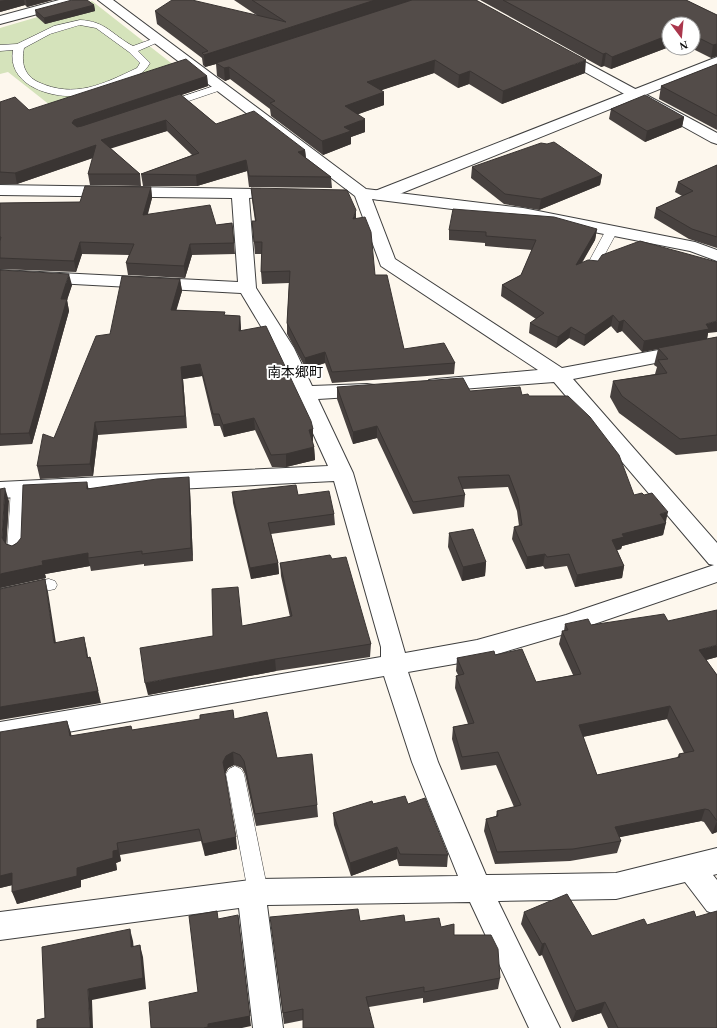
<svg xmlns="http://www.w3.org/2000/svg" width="717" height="1028" font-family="'Times New Roman','Noto Sans JP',serif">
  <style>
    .green { fill: #d5e3bb }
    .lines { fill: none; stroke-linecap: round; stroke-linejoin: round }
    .service-casing { stroke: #3f3f3f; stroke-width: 1 }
    .minor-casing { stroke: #3f3f3f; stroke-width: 2 }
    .tertiary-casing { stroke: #3f3f3f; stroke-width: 2 }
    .service { fill: #fff; fill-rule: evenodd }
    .minor { fill: #fff; fill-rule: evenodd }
    .tertiary { fill: #fff; fill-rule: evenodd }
    .wall { fill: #47413f; fill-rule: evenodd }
    .shaded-wall { fill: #3a3533 }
    .building { fill: #534c49; stroke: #3a3533; fill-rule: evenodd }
    .labels { text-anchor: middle; stroke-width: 4; stroke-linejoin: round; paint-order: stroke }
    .quarter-label { font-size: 14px; fill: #0c0c0c; stroke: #fff }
  </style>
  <rect width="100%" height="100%" fill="#fdf7ed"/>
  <polygon class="green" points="92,1 180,70 55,109 8,72 0,74 0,28"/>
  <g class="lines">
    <g class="service-casing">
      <g id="service">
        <path d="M 80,20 C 106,21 112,35 133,46 L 158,37 L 163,40 L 138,51 L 150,63 C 144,74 135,77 123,82 C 107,89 90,96 73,96 C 46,97 7,83 13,50 L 0,51 L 0,45 L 17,44 L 54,26 ZM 80,25 L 96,28 L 129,52 L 140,63 L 137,68 C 103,84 75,99 38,82 C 24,75 21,63 24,48 L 50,34 Z"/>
        <polygon points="220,84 225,87 224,89 171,107 163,107 162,105 163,103"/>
        <polygon points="612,226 618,230 598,267 596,270 588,270 586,267 606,230"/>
        <polygon points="18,483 23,484 25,488 23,551 20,555 15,557 10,555 7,551 11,488 13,484"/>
        <polygon points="49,579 55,581 57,585 55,589 0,601 0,589"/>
        <polygon points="235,766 241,769 244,774 268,892 265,898 258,901 251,898 248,892 226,774 229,769"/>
      </g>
    </g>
    <g class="minor-casing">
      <g id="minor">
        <polygon points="59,0 81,0 79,3 0,24 0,16"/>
        <polygon points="98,0 113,0 366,189 523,208 695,242 717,250 717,261 690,251 523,218 372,199 395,259 562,368 717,339 717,351 573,379 717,543 717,582 568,633 477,660 408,672 438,762 486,875 616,873 717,848 717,874 713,875 717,880 717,915 707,911 685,882 616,899 498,901 560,1028 529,1028 470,902 267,905 283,1028 253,1028 239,908 0,940 0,912 258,879 458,876 412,762 384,676 0,744 0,722 381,657 381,647 334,481 0,498 0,482 328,466 274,348 241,293 0,280 0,270 238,282 232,198 0,195 0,185 260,189 262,193 260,197 249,198 256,288 294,348 312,386 367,384 374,385 377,390 374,395 367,396 318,399 353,473 405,653 477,640 566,615 714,565 709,564 554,382 436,391 429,390 426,385 429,380 436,379 538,370 381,266 355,196"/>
        <polygon points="559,48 717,133 717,144 711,142 554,55 552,52 554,49"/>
      </g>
    </g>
    <g class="tertiary-casing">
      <polygon id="tertiary" points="717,57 717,66 387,199 381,200 375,199 373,195 375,191"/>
    </g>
    <use href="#service" class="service"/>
    <use href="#minor" class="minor"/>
    <use href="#tertiary" class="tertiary"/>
  </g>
  <g class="wall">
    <polygon points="0,0 53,0 27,7 25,5 0,12"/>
    <polygon points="234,0 476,0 585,73 502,104 469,84 458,88 434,73 422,77 381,90 384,105 358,114 365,132 351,137 351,144 323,155 271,116 270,109 230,79 225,81 217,76 216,64 205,67 203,65 202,58 157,24 155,11 258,16"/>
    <polygon points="480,0 686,0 717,15 717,56 711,58 691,48 693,48 693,24 669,24 669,47 611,69 604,66 601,67"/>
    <polygon points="94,5 95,11 45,24 36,16 35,10"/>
    <polygon points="717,64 717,130 659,99 661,86"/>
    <polygon points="207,76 208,86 181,95 216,124 305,150 306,158 331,177 332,188 249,187 247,171 197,186 143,186 141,174 192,155 167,131 110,148 140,174 141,186 90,185 88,174 93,158 17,184 0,184 0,102 29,110"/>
    <polygon points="611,109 684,117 682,127 645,142 609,119"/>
    <polygon points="717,165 717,248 689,239 654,218 656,208 682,196 675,192 678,182"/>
    <polygon points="472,167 602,175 600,185 539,210 504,204 471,178"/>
    <polygon points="151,187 152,198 148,214 216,225 232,223 235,254 192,255 185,278 128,275 126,263 129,255 82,254 76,272 0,269 0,203 80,202"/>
    <polygon points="251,188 356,218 375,275 404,349 455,363 454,374 332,383 325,363 306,369 287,334 287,323 289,283 262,284 261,272 262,254 255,254 252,221 255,221 252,200"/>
    <polygon points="597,229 595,240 582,263 708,333 707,339 717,337 717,451 676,455 619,413 610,397 613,381 655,374 657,367 654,365 658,349 642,352 622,331 617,333 611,326 584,346 569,338 556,348 529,333 530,323 536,319 501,296 502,285 521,275 532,250 485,246 485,243 449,240 449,230"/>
    <polygon points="0,270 72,285 67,300 69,311 32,444 0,446"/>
    <polygon points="180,279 182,291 176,310 225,315 240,316 241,331 313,429 313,441 312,441 314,447 315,460 286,467 272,467 255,430 224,437 220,426 214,426 202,376 183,379 187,428 98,435 93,476 40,479 37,466 54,438 110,334"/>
    <polygon points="337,387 470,391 522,395 529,396 634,495 665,522 666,523 663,535 622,546 621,549 617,550 624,566 622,578 575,587 567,566 545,569 543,566 526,569 512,539 514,527 519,526 517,511 508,487 463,489 465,495 464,507 413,514 377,438 353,444 337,399"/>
    <polygon points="89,488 190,490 193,561 144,566 144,564 91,571 90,566 45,574 46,578 0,588 9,501 6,544 12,546 17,543"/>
    <polygon points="232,492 298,495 334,514 335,525 271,534 278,563 279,574 251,579 233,503"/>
    <polygon points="449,533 486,562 485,576 462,581 448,547"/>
    <polygon points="332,559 371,644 370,657 276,671 148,695 213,636 242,626 290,617 281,576 280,563"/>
    <path d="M 668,621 L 717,657 L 706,660 L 717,675 L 717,832 L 712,834 L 704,822 L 701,821 L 619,837 L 621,841 L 617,853 L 570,861 L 495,864 L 484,831 L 486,819 L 496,816 L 497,811 L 514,807 L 496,765 L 461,770 L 452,739 L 453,727 L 468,724 L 455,688 L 456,676 L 458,675 L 456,671 L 457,658 L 495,655 L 536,682 L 573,675 L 559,644 L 562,631 L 564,631 L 565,624 L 591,625 ZM 667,719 L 684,753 L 679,754 L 677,758 L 597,775 L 583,737 Z"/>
    <polygon points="234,719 277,758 317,805 318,817 256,826 245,774 242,768 234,765 228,768 225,774 237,849 205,856 201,841 120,855 121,861 116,863 117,870 81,880 81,887 17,904 12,885 0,888 0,732 71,733 71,736 132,730"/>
    <polygon points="373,804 408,804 448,855 447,867 399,866 397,859 351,876 334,825 333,813"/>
    <polygon points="524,912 592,936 647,925 696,917 717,1028 608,1028 601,1013 572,1022 542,955 539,956 521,924"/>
    <polygon points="360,921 405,922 441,927 454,935 500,978 498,989 423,1003 423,998 369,1007 284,1024 272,929"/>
  </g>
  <g class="shaded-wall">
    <polygon points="5,0 24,0 25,5 0,12 0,1"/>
    <polygon points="26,0 53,0 27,7"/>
    <polygon points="375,0 413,0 216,63 216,64 205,67 204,55"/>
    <polygon points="94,5 95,11 45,24 44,18"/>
    <polygon points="669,35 669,47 611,69 612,57"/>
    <polygon points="717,44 717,56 711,58 713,45"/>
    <polygon points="606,53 604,66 601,67 603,54"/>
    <polygon points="435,60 434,73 367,95 367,82"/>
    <polygon points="586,60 585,73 502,104 503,91"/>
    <polygon points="229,67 230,79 225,81 224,68"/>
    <polygon points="470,71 469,84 458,88 459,75"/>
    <polygon points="207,76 208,86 76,131 72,123 74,120"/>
    <polygon points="384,92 384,105 345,119 345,106"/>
    <polygon points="684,117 682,127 645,142 647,131"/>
    <polygon points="365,119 365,132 351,137 351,144 323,155 322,141 344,127"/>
    <polygon points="166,120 167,131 103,151 101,140"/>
    <polygon points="96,145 98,156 17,184 15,173"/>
    <polygon points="305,150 306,161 298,152"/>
    <polygon points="246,160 247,171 197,186 196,175"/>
    <polygon points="602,175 600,185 539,210 541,199"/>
    <polygon points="151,187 152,198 144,226 143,215"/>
    <polygon points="356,210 356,221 353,219"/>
    <polygon points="597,229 595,240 574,275 576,265"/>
    <polygon points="80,242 82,254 76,272 74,261"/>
    <polygon points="190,244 192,255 185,278 184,266"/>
    <polygon points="69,274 72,285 67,300 69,311 32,444 29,433 61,299"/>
    <polygon points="180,279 182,291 173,322 171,310"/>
    <polygon points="613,315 611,326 584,346 585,335"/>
    <polygon points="240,316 241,328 240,343 239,331"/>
    <polygon points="624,320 622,331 617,333 619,322"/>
    <polygon points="717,321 717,332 708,333 707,339 642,352 644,341 706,324"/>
    <polygon points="571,327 569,338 556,348 558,337"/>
    <polygon points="325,352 325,363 306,369 305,358"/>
    <polygon points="200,364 202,376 183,379 187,428 181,367"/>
    <polygon points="254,418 255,430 224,437 223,425"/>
    <polygon points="95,422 98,435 93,476 90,464"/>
    <polygon points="377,426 377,438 353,444 353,432"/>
    <polygon points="313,429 313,441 309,442 309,430"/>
    <polygon points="314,447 315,460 286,467 286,454"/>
    <polygon points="189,477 190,490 193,561 191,548"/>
    <polygon points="87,482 90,495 87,489"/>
    <polygon points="5,488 9,501 6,551 2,538"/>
    <polygon points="668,512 663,535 622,546 621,549 610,552 612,540 660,514"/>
    <polygon points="88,553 88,558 90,566 45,574 46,578 0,588 0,574 42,561"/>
    <polygon points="545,554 543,566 526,569 527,557"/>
    <polygon points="486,562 485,576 462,581 463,567"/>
    <polygon points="278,563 279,574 251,579 250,568"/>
    <polygon points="624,566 622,578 575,587 577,575"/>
    <polygon points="45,579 48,592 58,656 54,643"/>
    <polygon points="84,637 87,650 90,670 87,658"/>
    <polygon points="717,645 717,657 695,663 699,650"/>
    <polygon points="90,657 101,703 0,720 0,707"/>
    <polygon points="275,659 276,671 148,695 145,683"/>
    <polygon points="670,706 667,719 577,738 579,725"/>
    <polygon points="67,721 71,733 74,748 70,736"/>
    <polygon points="233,752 234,765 228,768 225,774 223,762 226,756"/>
    <polygon points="705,809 701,821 611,839 615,827"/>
    <polygon points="717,821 717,832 712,834"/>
    <polygon points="236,837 237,849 205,856 203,844"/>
    <polygon points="117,843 121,861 116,863 117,870 81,880 81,887 17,904 12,892 77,868 113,851"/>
    <polygon points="397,847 397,859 351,876 350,863"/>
    <polygon points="12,873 17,884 0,888 0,876"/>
    <polygon points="238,915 251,1026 242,1028 203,1028 208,1024"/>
    <polygon points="130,929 133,941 135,959 131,947"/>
    <polygon points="545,943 542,955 539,956 542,944"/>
    <polygon points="140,945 143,957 146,989 92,1000 93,1028 90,1028 88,989"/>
    <polygon points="605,1002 601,1013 572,1022 576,1011"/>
  </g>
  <g class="building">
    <polygon points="72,0 87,0 94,5 44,18 35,10"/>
    <polygon points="172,0 192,0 286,22 252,0 375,0 204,55 202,53 208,51 155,11"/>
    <polygon points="412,0 476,0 586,60 503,91 470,71 459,75 435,60 423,64 367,82 384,92 345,106 365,119 344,127 351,131 322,141 270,103 275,101 229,67 224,68 216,63"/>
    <polygon points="503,0 686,0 717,15 717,44 713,45 693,35 693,24 669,24 669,35 612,57 606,53 603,54"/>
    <polygon points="186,59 207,76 74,120 72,123 77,127 82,126 180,94 216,124 254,111 305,150 298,152 331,177 249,176 246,160 196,175 141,174 199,153 166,120 101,140 140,174 88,174 96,145 15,173 0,172 0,102 15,97 29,110"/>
    <polygon points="717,64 717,116 661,86"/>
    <polygon points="645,95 684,117 647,131 611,109"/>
    <polygon points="554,142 602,175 541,199 505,194 472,167 541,143 547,144"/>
    <polygon points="717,165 717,237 692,229 656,208 693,191 678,182"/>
    <polygon points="85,186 151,187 143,215 210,205 216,225 232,223 234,243 190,244 184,266 126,263 134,244 80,242 74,261 0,258 0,241 1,237 0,237 0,203 80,202"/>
    <polygon points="251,188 347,190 356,210 353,219 365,217 371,232 375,275 387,275 404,349 444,343 455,363 332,372 325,352 305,358 287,323 290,271 261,272 262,242 254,242 252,221 256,221"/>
    <polygon points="453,209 554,217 597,229 576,265 588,260 598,261 602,255 640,241 717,262 717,321 706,324 709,329 644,341 624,320 619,322 613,315 585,335 571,327 558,337 530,323 544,313 502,285 521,275 536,240 486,236 486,232 449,230"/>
    <polygon points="0,270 69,274 61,299 67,299 29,433 0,434"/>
    <polygon points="122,276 180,279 171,310 225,312 224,315 240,316 239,331 266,326 311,421 313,429 309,430 314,447 286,454 271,455 254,418 223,425 219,414 213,414 200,364 181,367 185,416 95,422 90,464 37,466 43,434 54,438 96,336 110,334"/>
    <polygon points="717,337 717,435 680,439 622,396 613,381 667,373 658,360 668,359 658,348"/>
    <polygon points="463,378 470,391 520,387 522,395 528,394 529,396 568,396 590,417 619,455 634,495 642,493 644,495 652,493 668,512 660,514 666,523 622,534 624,537 612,540 624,566 577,575 569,554 547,557 545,554 527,557 514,527 522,525 518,499 509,475 458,477 465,495 413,502 377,426 353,432 337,387"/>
    <polygon points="189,477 191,548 142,554 142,551 88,558 88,553 42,561 43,565 0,574 0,489 5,488 2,538 6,544 12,546 17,543 21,538 23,485 87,482 87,489 157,479"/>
    <polygon points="296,485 298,495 329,491 334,514 268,523 278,563 250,568 232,492"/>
    <polygon points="473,529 486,562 463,567 449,533"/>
    <polygon points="330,555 332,559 346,557 371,644 275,659 145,683 140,648 213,636 212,589 238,587 242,626 292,616 280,563"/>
    <polygon points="45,579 54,643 84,637 87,658 90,657 98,691 0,707 0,589"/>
    <path d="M 717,610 L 717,645 L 699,650 L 717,675 L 717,821 L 709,810 L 705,809 L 615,827 L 621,841 L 573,849 L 497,852 L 486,819 L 498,816 L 497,811 L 521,805 L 498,752 L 462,757 L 453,727 L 474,723 L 456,676 L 464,674 L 457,658 L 494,651 L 495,655 L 522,649 L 536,682 L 581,674 L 562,631 L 568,630 L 565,624 L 588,619 L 591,625 L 664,614 L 668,621 ZM 670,706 L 694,751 L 679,754 L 680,757 L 597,775 L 579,725 Z"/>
    <polygon points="233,710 234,719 267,712 277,758 312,754 317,805 255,814 244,761 240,755 233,752 226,756 223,762 236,837 203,844 199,829 117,843 118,850 113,851 113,858 77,868 77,876 12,892 12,873 0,876 0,732 67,721 70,736 131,726 132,730 200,719 200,715"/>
    <polygon points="405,796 408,804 425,798 448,855 400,854 397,847 350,863 333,813 372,801 373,804"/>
    <polygon points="567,894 592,936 644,919 647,925 694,911 696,917 717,911 717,1028 618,1028 605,1002 576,1011 545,943 542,944 524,912"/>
    <polygon points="358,909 360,921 404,915 405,922 439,918 441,927 454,924 454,935 491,935 498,949 500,978 424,992 424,987 366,997 374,1028 303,1028 303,1009 283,1013 270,917"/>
    <polygon points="217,911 218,919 238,915 250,1016 208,1024 208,1027 203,1028 151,1028 149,1002 198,992 189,916"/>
    <polygon points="130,929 131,947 140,945 143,978 88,989 90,1028 37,1028 37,1020 45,1018 42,947"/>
  </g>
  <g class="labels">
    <g class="quarter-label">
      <text x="295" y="377">南本郷町</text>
    </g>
  </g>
  <g transform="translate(681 36) rotate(164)"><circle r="19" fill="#ffffff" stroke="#9e9e9e"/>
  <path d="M0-3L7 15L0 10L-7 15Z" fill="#aa364c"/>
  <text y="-6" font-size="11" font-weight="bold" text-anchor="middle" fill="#0c0c0c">N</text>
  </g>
</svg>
